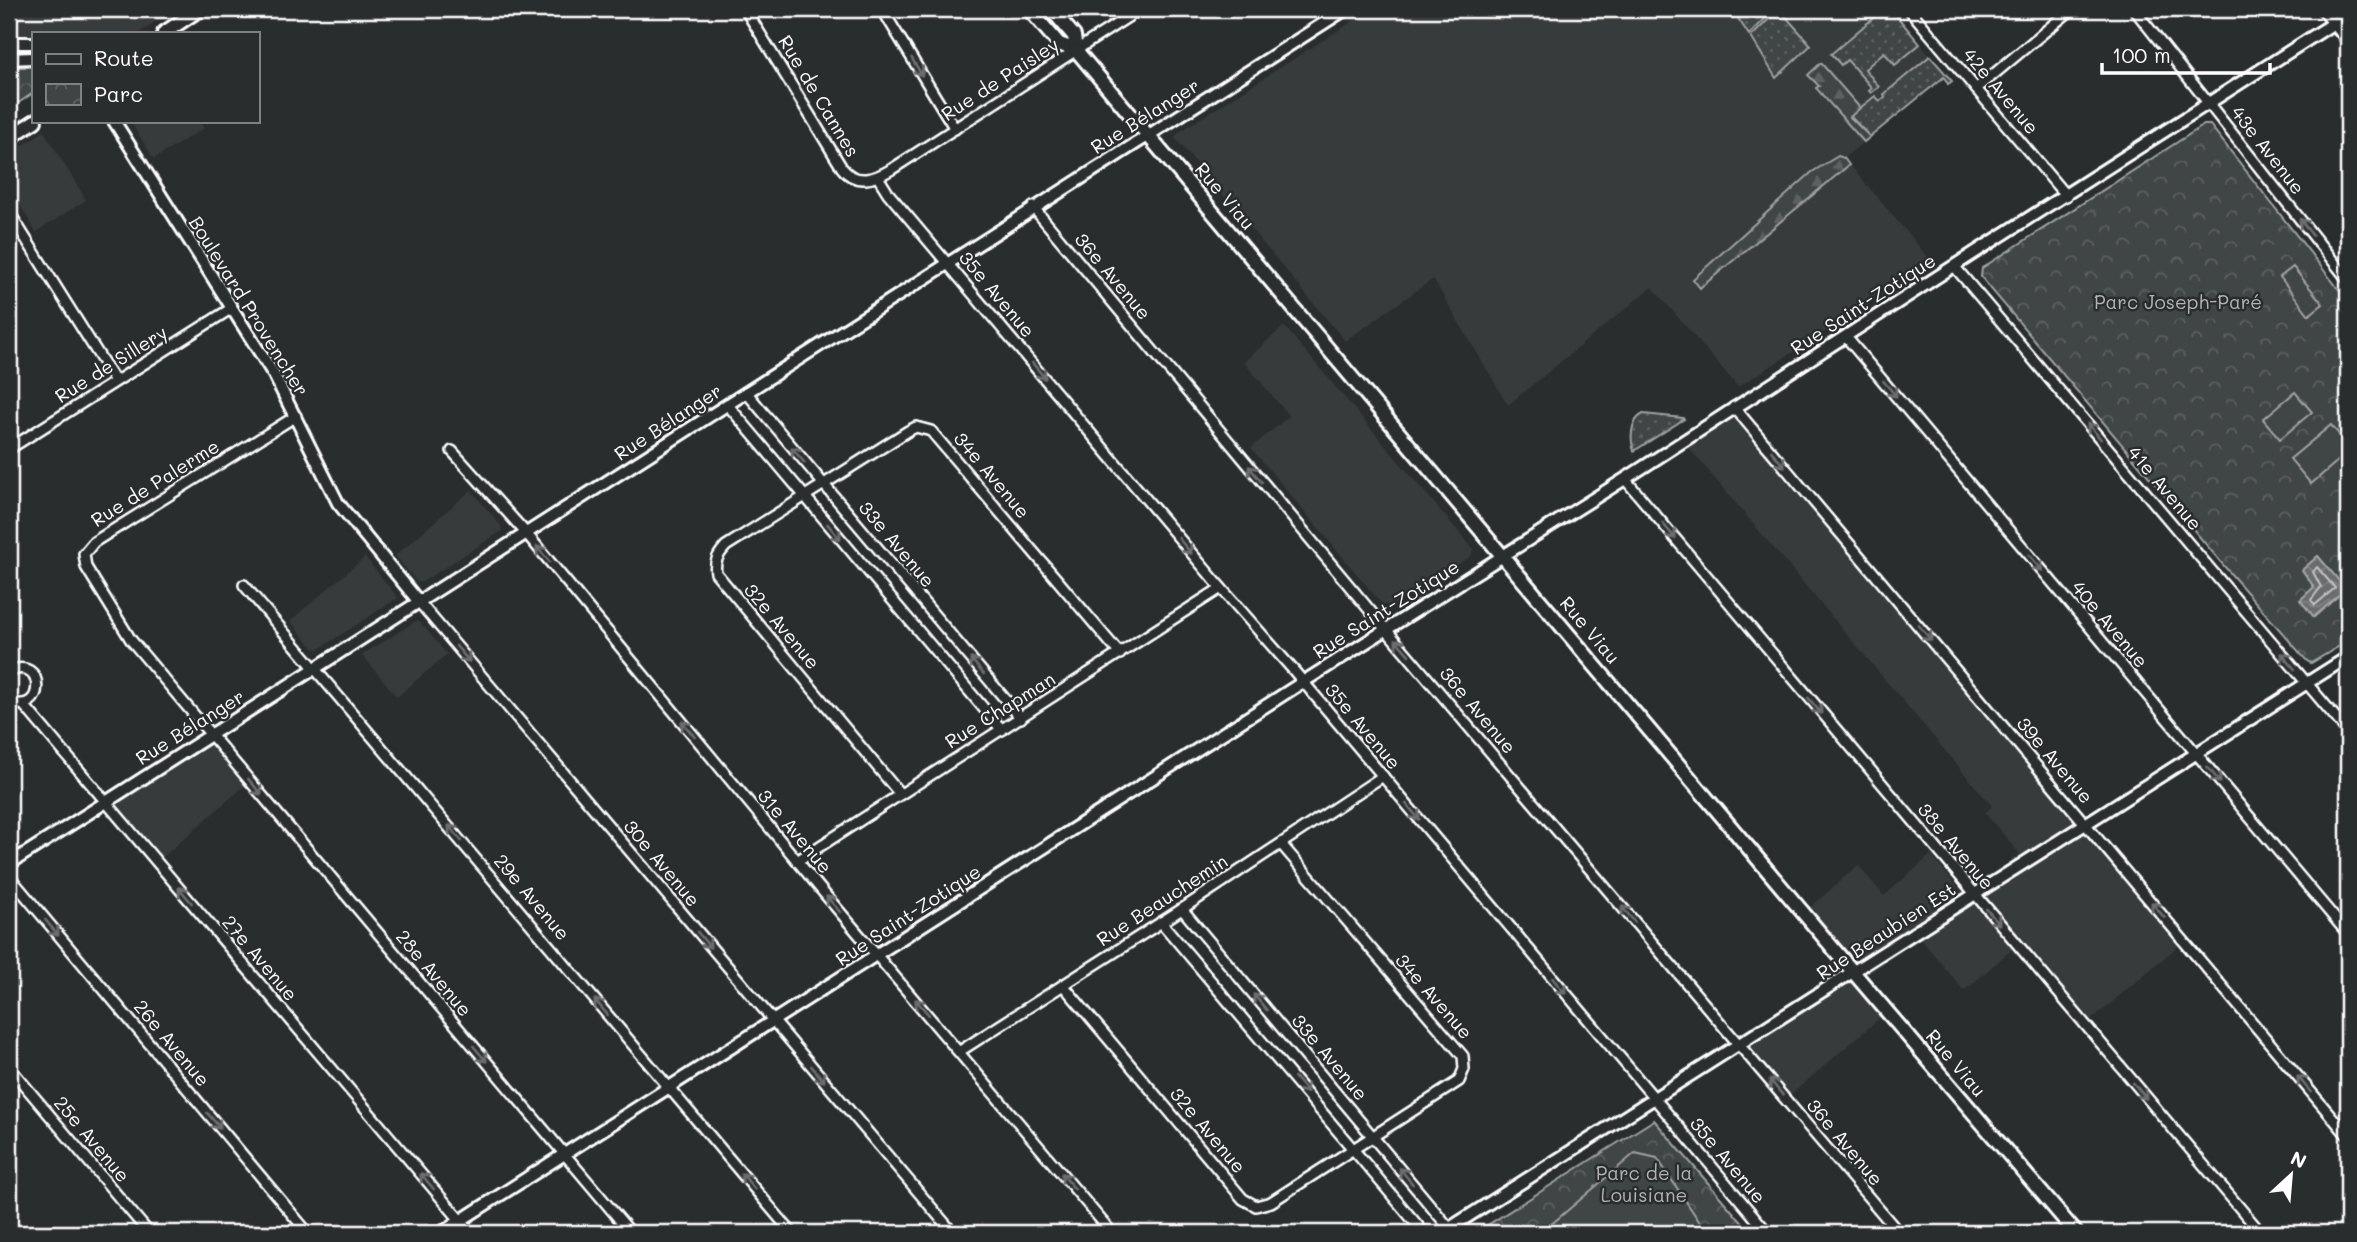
<svg xmlns="http://www.w3.org/2000/svg" width="2357" height="1242" font-family="Mali,sans-serif">
  <style>
    .built { fill: #373a3b }
    .grass { fill: url(#grass-dots); stroke: #a0a2a2; stroke-width: 2 }
    .forest { fill: url(#forest-firs); stroke: #a0a2a2; stroke-width: 2 }
    .park { fill: url(#park-crowns); stroke: #a0a2a2; stroke-width: 2 }
    .pitch { fill: #414445; stroke: #a0a2a2; stroke-width: 2 }
    .water { fill: url(#water-waves); stroke: #a6a7a7; stroke-width: 2 }
    .lines { fill: none; stroke-linecap: round; stroke-linejoin: round }
    .shore { stroke: #c3c4c5; stroke-width: 2 }
    .minor-casing { stroke: #fff; stroke-width: 14 }
    .tertiary-casing { stroke: #fff; stroke-width: 16 }
    .secondary-casing { stroke: #fff; stroke-width: 18 }
    .minor { stroke: #2a2d2e; stroke-width: 9 }
    .tertiary { stroke: #2a2d2e; stroke-width: 10 }
    .secondary { stroke: #2a2d2e; stroke-width: 12 }
    .oneway { stroke: #6a6c6d }
    .labels { text-anchor: middle; stroke-width: 5; stroke-linejoin: round; paint-order: stroke }
    .street-label { font-size: 19px; fill: #fff; stroke: #2a2d2e }
    .park-label { font-size: 19px; fill: #b3b4b5; stroke: #2a2d2e }
  </style>
  <defs>
    <pattern id="grass-dots" width="8" height="8" patternUnits="userSpaceOnUse" patternTransform="scale(1.75)"><rect width="8" height="8" fill="#414445"/><path d="M2 2h.1M6 6h.1" fill="none" stroke="#5e6061" stroke-width="1.8" stroke-linecap="round"/></pattern>
    <pattern id="forest-firs" width="22" height="20" patternUnits="userSpaceOnUse" patternTransform="scale(1.75)"><rect width="22" height="20" fill="#414445"/><path d="M5 1l3.5 6h-7zM16 11l3.5 6h-7z" fill="#5e6061"/></pattern>
    <pattern id="park-crowns" width="20" height="18" patternUnits="userSpaceOnUse" patternTransform="scale(1.75)"><rect width="20" height="18" fill="#414445"/><path d="M2 6a3 3 0 1 1 6 0M12 15a3 3 0 1 1 6 0" fill="none" stroke="#5e6061"/></pattern>
    <pattern id="water-waves" width="16" height="10" patternUnits="userSpaceOnUse" patternTransform="scale(1.75)"><rect width="16" height="10" fill="#6a6c6d"/><path d="M0 5q4-4 8 0t8 0" fill="none" stroke="#808283"/></pattern>
  </defs>
  <rect width="100%" height="100%" fill="#2a2d2e"/>
  <filter id="ink" filterUnits="userSpaceOnUse"><feTurbulence type="fractalNoise" baseFrequency=".0143" numOctaves="2"/><feDisplacementMap in="SourceGraphic" scale="14" xChannelSelector="R" yChannelSelector="G"/><feConvolveMatrix kernelMatrix="1 2 1 2 8 2 1 2 1" color-interpolation-filters="sRGB"/></filter>
  <g filter="url(#ink)">
    <g class="built">
      <polygon points="9,9 175,9 139,33 18,35 9,35"/>
      <polygon points="1372,9 1891,9 1947,75 1844,158 1933,263 1738,387 1652,287 1508,405 1433,279 1345,341 1175,138 1179,132"/>
      <polygon points="130,121 199,121 204,128 154,159"/>
      <polygon points="44,131 86,200 36,232 9,187 9,155"/>
      <polygon points="1284,326 1473,549 1471,556 1392,607 1382,604 1251,448 1289,416 1244,362"/>
      <polygon points="1734,407 2184,941 2085,1025 2017,945 1964,991 1920,938 1861,979 1887,1012 1787,1098 1747,1046 1847,969 1804,913 1858,865 1884,896 1931,855 1966,898 2027,862 1985,813 1992,806 1683,441"/>
      <polygon points="471,490 501,526 502,531 422,582 417,582 395,556"/>
      <polygon points="365,557 398,598 319,649 314,649 290,621"/>
      <polygon points="416,621 420,622 447,654 397,697 362,655"/>
      <polygon points="210,735 250,781 157,862 105,802"/>
    </g>
    <g class="grass">
      <polygon points="1732,9 1775,9 1749,35"/>
      <polygon points="1779,9 1811,45 1776,78 1751,37"/>
      <polygon points="1884,9 1891,9 1920,44 1895,65 1884,52 1865,69 1879,87 1871,93 1869,91 1872,88 1847,60 1841,65 1831,54"/>
      <polygon points="1930,56 1952,81 1948,84 1944,77 1870,137 1850,116 1875,96 1880,101 1885,97 1884,94"/>
      <path d="M 1643,414 L 1683,418 L 1684,419 L 1634,451 C 1630,439 1630,421 1643,414 Z"/>
    </g>
    <g class="forest">
      <polygon points="1821,63 1860,108 1850,117 1870,137 1864,142 1816,88 1819,86 1808,75"/>
      <polygon points="1838,156 1844,158 1849,165 1700,288 1693,279 1812,172"/>
    </g>
    <g class="park">
      <polygon points="9,67 33,67 33,93 11,108"/>
      <polygon points="2204,125 2210,125 2348,301 2348,641 2311,663 2307,661 2230,573 1981,277 1982,268"/>
      <polygon points="1654,1120 1751,1233 1475,1233"/>
    </g>
    <g class="pitch">
      <polygon points="2293,267 2323,304 2309,315 2280,277"/>
      <polygon points="2295,392 2312,412 2280,439 2263,419"/>
      <polygon points="2331,425 2348,445 2348,452 2311,484 2290,459"/>
      <polygon points="1635,1153 1657,1158 1707,1233 1541,1233"/>
    </g>
    <polygon class="water" points="2318,556 2346,589 2314,617 2300,600 2314,587 2302,570"/>
    <g class="lines">
      <polygon class="shore" points="2317,567 2335,588 2315,605 2311,600 2321,587 2313,572"/>
      <g class="minor-casing">
        <g id="minor">
          <path d="M 745,9 L 842,168 C 856,186 875,179 892,169 L 1140,9"/>
          <polyline points="882,9 955,129"/>
          <polyline points="1909,9 2066,196"/>
          <polyline points="2134,9 2348,280"/>
          <polyline points="2322,9 2348,42"/>
          <polyline points="1976,89 2072,9"/>
          <polyline points="878,177 888,193 1221,588 1295,672 1768,1233"/>
          <polyline points="1033,207 1372,613 1899,1233"/>
          <polyline points="9,212 115,381"/>
          <polyline points="1954,266 2348,732"/>
          <polyline points="1846,337 2348,934"/>
          <polyline points="746,392 1021,718"/>
          <polyline points="727,404 1002,730"/>
          <polyline points="1734,407 2348,1136"/>
          <polyline points="296,416 94,542 84,554 86,567 131,640 631,1233"/>
          <polyline points="9,449 232,308"/>
          <polyline points="452,451 526,533 823,892 1112,1233"/>
          <polyline points="1625,479 2261,1233"/>
          <polyline points="244,585 792,1233"/>
          <polyline points="419,602 953,1233"/>
          <path d="M 9,672 C 46,653 46,719 9,701"/>
          <polyline points="23,704 471,1233"/>
          <path d="M 900,794 L 716,573 C 714,561 718,555 726,546 L 908,431 L 916,427 L 931,431 L 1120,654"/>
          <polyline points="797,861 1221,588"/>
          <polyline points="9,876 308,1233"/>
          <polyline points="1182,909 1450,1229"/>
          <polyline points="1161,922 1424,1233"/>
          <polyline points="1063,985 1243,1199 1256,1206 1271,1202 1459,1081 1464,1069 1463,1056 1281,844"/>
          <polyline points="960,1051 1182,909 1383,776"/>
          <polyline points="9,1067 149,1233"/>
        </g>
      </g>
      <g class="tertiary-casing">
        <g id="tertiary">
          <polyline points="9,43 33,43"/>
          <polyline points="9,59 33,58"/>
          <polyline points="114,121 274,375 338,503 419,602"/>
          <polyline points="9,864 1346,9"/>
          <polyline points="441,1233 1303,682 1628,477 1971,255 2348,14"/>
          <polyline points="1442,1233 2348,657"/>
        </g>
      </g>
      <g class="secondary-casing">
        <g id="secondary">
          <polyline points="1029,9 1059,44 1076,50"/>
          <polyline points="1051,9 1074,36 1076,50"/>
          <polyline points="164,33 200,9"/>
          <polyline points="1076,50 1843,960 2076,1233"/>
          <polyline points="9,138 35,121"/>
        </g>
      </g>
      <use href="#minor" class="minor"/>
      <use href="#tertiary" class="tertiary"/>
      <use href="#secondary" class="secondary"/>
    </g>
    <defs><path id="oneway-shaft" d="M-6 0H5M1.5-3L5.5 0L1.5 3" fill="none" stroke-width="1.6" stroke-linecap="round" stroke-linejoin="round" transform="scale(1.75)"/></defs>
    <g class="oneway">
      <use href="#oneway-shaft" transform="translate(917 67) rotate(59)"/>
      <use href="#oneway-shaft" transform="translate(2306 227) rotate(-128)"/>
      <use href="#oneway-shaft" transform="translate(1039 371) rotate(50)"/>
      <use href="#oneway-shaft" transform="translate(1890 389) rotate(50)"/>
      <use href="#oneway-shaft" transform="translate(2094 431) rotate(-130)"/>
      <use href="#oneway-shaft" transform="translate(798 455) rotate(-130)"/>
      <use href="#oneway-shaft" transform="translate(1778 459) rotate(50)"/>
      <use href="#oneway-shaft" transform="translate(1255 474) rotate(-130)"/>
      <use href="#oneway-shaft" transform="translate(1669 531) rotate(50)"/>
      <use href="#oneway-shaft" transform="translate(834 532) rotate(50)"/>
      <use href="#oneway-shaft" transform="translate(1185 546) rotate(50)"/>
      <use href="#oneway-shaft" transform="translate(543 554) rotate(-130)"/>
      <use href="#oneway-shaft" transform="translate(2036 563) rotate(50)"/>
      <use href="#oneway-shaft" transform="translate(1925 633) rotate(50)"/>
      <use href="#oneway-shaft" transform="translate(1402 647) rotate(-131)"/>
      <use href="#oneway-shaft" transform="translate(463 654) rotate(49)"/>
      <use href="#oneway-shaft" transform="translate(2288 661) rotate(-130)"/>
      <use href="#oneway-shaft" transform="translate(977 666) rotate(-130)"/>
      <use href="#oneway-shaft" transform="translate(1815 706) rotate(50)"/>
      <use href="#oneway-shaft" transform="translate(688 729) rotate(-130)"/>
      <use href="#oneway-shaft" transform="translate(2214 775) rotate(50)"/>
      <use href="#oneway-shaft" transform="translate(255 787) rotate(50)"/>
      <use href="#oneway-shaft" transform="translate(1413 812) rotate(50)"/>
      <use href="#oneway-shaft" transform="translate(455 833) rotate(-130)"/>
      <use href="#oneway-shaft" transform="translate(185 895) rotate(-130)"/>
      <use href="#oneway-shaft" transform="translate(833 904) rotate(-131)"/>
      <use href="#oneway-shaft" transform="translate(2158 910) rotate(-130)"/>
      <use href="#oneway-shaft" transform="translate(1628 914) rotate(-130)"/>
      <use href="#oneway-shaft" transform="translate(1993 917) rotate(50)"/>
      <use href="#oneway-shaft" transform="translate(52 928) rotate(50)"/>
      <use href="#oneway-shaft" transform="translate(704 940) rotate(50)"/>
      <use href="#oneway-shaft" transform="translate(1559 986) rotate(50)"/>
      <use href="#oneway-shaft" transform="translate(1260 1002) rotate(-130)"/>
      <use href="#oneway-shaft" transform="translate(601 1007) rotate(-130)"/>
      <use href="#oneway-shaft" transform="translate(922 1007) rotate(-131)"/>
      <use href="#oneway-shaft" transform="translate(480 1054) rotate(50)"/>
      <use href="#oneway-shaft" transform="translate(818 1074) rotate(50)"/>
      <use href="#oneway-shaft" transform="translate(2304 1084) rotate(-130)"/>
      <use href="#oneway-shaft" transform="translate(1301 1085) rotate(50)"/>
      <use href="#oneway-shaft" transform="translate(1776 1087) rotate(-130)"/>
      <use href="#oneway-shaft" transform="translate(2140 1091) rotate(50)"/>
      <use href="#oneway-shaft" transform="translate(214 1121) rotate(50)"/>
      <use href="#oneway-shaft" transform="translate(1406 1176) rotate(-129)"/>
      <use href="#oneway-shaft" transform="translate(427 1181) rotate(-130)"/>
      <use href="#oneway-shaft" transform="translate(748 1181) rotate(-130)"/>
      <use href="#oneway-shaft" transform="translate(1068 1181) rotate(-130)"/>
    </g>
  </g>
  <g class="labels">
    <g class="street-label">
      <text transform="translate(1000 79) rotate(-33)" y="7">Rue de Paisley</text>
      <text transform="translate(2001 91) rotate(50)" y="7">42e Avenue</text>
      <text transform="translate(819 96) rotate(59)" y="7">Rue de Cannes</text>
      <text transform="translate(1145 116) rotate(-32)" y="7">Rue Bélanger</text>
      <text transform="translate(2268 150) rotate(52)" y="7">43e Avenue</text>
      <text transform="translate(1225 196) rotate(50)" y="7">Rue Viau</text>
      <text transform="translate(1113 276) rotate(50)" y="7">36e Avenue</text>
      <text transform="translate(997 294) rotate(50)" y="7">35e Avenue</text>
      <text transform="translate(1863 304) rotate(-33)" y="7">Rue Saint-Zotique</text>
      <text transform="translate(249 306) rotate(58)" y="7">Boulevard Provencher</text>
      <text transform="translate(111 364) rotate(-32)" y="7">Rue de Sillery</text>
      <text transform="translate(668 422) rotate(-33)" y="7">Rue Bélanger</text>
      <text transform="translate(992 475) rotate(50)" y="7">34e Avenue</text>
      <text transform="translate(155 483) rotate(-32)" y="7">Rue de Palerme</text>
      <text transform="translate(2165 488) rotate(50)" y="7">41e Avenue</text>
      <text transform="translate(897 544) rotate(50)" y="7">33e Avenue</text>
      <text transform="translate(1386 609) rotate(-32)" y="7">Rue Saint-Zotique</text>
      <text transform="translate(2110 624) rotate(50)" y="7">40e Avenue</text>
      <text transform="translate(782 626) rotate(50)" y="7">32e Avenue</text>
      <text transform="translate(1590 630) rotate(50)" y="7">Rue Viau</text>
      <text transform="translate(1000 710) rotate(-32)" y="7">Rue Chapman</text>
      <text transform="translate(1478 710) rotate(50)" y="7">36e Avenue</text>
      <text transform="translate(1363 726) rotate(50)" y="7">35e Avenue</text>
      <text transform="translate(190 727) rotate(-32)" y="7">Rue Bélanger</text>
      <text transform="translate(2055 760) rotate(50)" y="7">39e Avenue</text>
      <text transform="translate(795 831) rotate(50)" y="7">31e Avenue</text>
      <text transform="translate(1956 846) rotate(50)" y="7">38e Avenue</text>
      <text transform="translate(662 863) rotate(50)" y="7">30e Avenue</text>
      <text transform="translate(532 897) rotate(50)" y="7">29e Avenue</text>
      <text transform="translate(1162 900) rotate(-33)" y="7">Rue Beauchemin</text>
      <text transform="translate(908 915) rotate(-33)" y="7">Rue Saint-Zotique</text>
      <text transform="translate(1886 931) rotate(-33)" y="7">Rue Beaubien Est</text>
      <text transform="translate(260 958) rotate(50)" y="7">27e Avenue</text>
      <text transform="translate(434 973) rotate(50)" y="7">28e Avenue</text>
      <text transform="translate(1434 996) rotate(49)" y="7">34e Avenue</text>
      <text transform="translate(172 1043) rotate(50)" y="7">26e Avenue</text>
      <text transform="translate(1330 1057) rotate(50)" y="7">33e Avenue</text>
      <text transform="translate(1956 1063) rotate(50)" y="7">Rue Viau</text>
      <text transform="translate(1208 1130) rotate(50)" y="7">32e Avenue</text>
      <text transform="translate(92 1139) rotate(50)" y="7">25e Avenue</text>
      <text transform="translate(1845 1142) rotate(50)" y="7">36e Avenue</text>
      <text transform="translate(1728 1160) rotate(50)" y="7">35e Avenue</text>
    </g>
    <g class="park-label">
      <text x="2178" y="309">Parc Joseph-Paré</text>
      <text x="1644" y="1180">Parc de la<tspan x="1644" dy="22">Louisiane</tspan></text>
    </g>
  </g>
  <rect width="2357" height="1242" fill="none" stroke="#2a2d2e" stroke-width="35"/>
  <rect x="18" y="18" width="2322" height="1207" fill="none" stroke="#fff" stroke-width="2.5" filter="url(#ink)"/>
  <rect x="32" y="32" width="228" height="91" fill="#2a2d2e" stroke="#7f8182" stroke-width="2"/>
  <rect x="46" y="54" width="35" height="10" fill="#2a2d2e" stroke="#7f8182" stroke-width="2"/>
  <text x="94" y="66" font-size="21" fill="#ffffff">Route</text>
  <rect x="46" y="84" width="35" height="21" fill="url(#park-crowns)" stroke="#7f8182" stroke-width="2"/>
  <text x="94" y="102" font-size="21" fill="#ffffff">Parc</text>
  <g transform="translate(2291 1175) rotate(26)" stroke="#2a2d2e" stroke-width="5" paint-order="stroke">
  <path d="M0-5L12 26L0 18L-12 26Z" fill="#ffffff"/>
  <text y="-10" font-size="19" font-weight="bold" text-anchor="middle" fill="#ffffff">N</text>
  </g>
  <path d="M2102 63v10h168v-10" fill="none" stroke="#ffffff" stroke-width="3.5"/>
  <text x="2112" y="63" font-size="21" fill="#ffffff" stroke="#2a2d2e" stroke-width="5" paint-order="stroke">100 m</text>
</svg>
